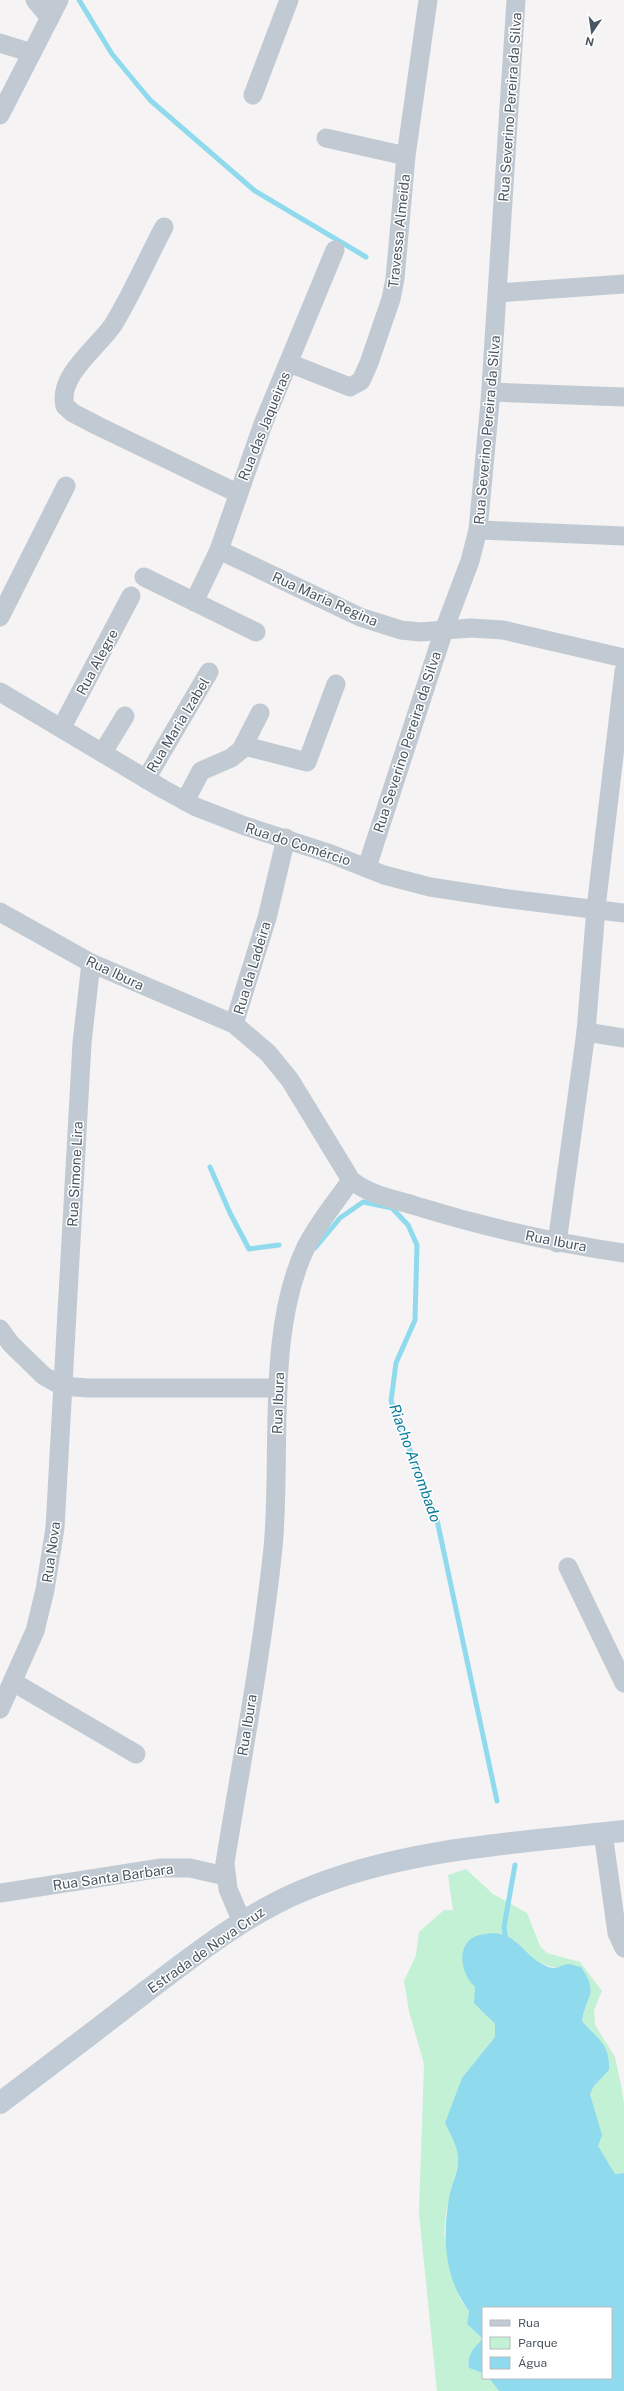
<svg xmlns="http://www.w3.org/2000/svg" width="624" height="2391" font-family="'Public Sans',sans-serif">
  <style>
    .green { fill: #c3f1d5 }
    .water { fill: #90daee }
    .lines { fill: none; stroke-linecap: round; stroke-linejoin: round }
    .stream { stroke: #90daee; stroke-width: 5 }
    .minor { stroke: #c1cad2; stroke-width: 19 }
    .secondary { stroke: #c1cbd6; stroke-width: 22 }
    .labels { text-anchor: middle; stroke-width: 3; stroke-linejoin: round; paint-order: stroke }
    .street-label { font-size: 14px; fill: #4a5661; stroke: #fff }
    .water-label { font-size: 15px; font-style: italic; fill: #0c7c9b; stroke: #fff }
  </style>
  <rect width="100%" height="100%" fill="#f5f3f3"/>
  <path class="green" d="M 466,1869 L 493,1894 L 527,1913 L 540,1946 L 547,1953 L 580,1962 L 602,1991 L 594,2010 L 595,2025 L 615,2057 L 620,2080 L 624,2103 L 624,2173 L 615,2174 L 597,2146 L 597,2120 L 590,2094 L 594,2086 L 609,2070 L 589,2029 L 582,2021 C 586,1994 600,1995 581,1968 C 550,1970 533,1965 514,1939 L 475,1987 C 473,2001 486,2015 495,2024 L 495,2037 L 469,2070 L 445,2123 L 457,2148 L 459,2159 L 446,2213 L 444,2234 L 460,2299 L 469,2311 L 467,2324 L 483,2339 C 476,2347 466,2355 469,2368 L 483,2373 L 483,2378 L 489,2378 L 499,2391 L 437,2391 L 419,2213 L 424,2064 L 409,2011 L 404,1981 L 416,1955 L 419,1932 L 444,1910 L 453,1910 L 448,1875 Z"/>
  <g class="water">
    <path d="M 493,1933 C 520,1935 522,1955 546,1966 C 558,1971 559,1965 569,1964 C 572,1964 578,1967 581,1967 C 600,1995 586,1994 582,2021 C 598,2040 610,2043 609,2070 L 594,2086 L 590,2094 L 602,2135 L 598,2146 L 615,2174 L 624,2173 L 624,2391 L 499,2391 L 489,2378 L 611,2378 L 611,2308 L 483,2308 L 483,2339 L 467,2324 L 469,2311 C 443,2276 442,2234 450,2193 C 453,2182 459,2169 458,2157 C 457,2145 450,2134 445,2123 L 462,2078 L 495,2037 L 495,2024 L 474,2003 L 475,1987 C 462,1976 455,1947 474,1937 C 480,1934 486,1934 493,1933 Z"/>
    <path d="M 483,2339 L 483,2373 L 469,2368 C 466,2356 474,2347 483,2339 Z"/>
  </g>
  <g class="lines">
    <g class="stream">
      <polyline points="79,0 112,54 150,100 255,191 366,257"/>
      <polyline points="210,1167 230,1213 249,1249 279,1245"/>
      <polyline points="315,1248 340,1218 363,1202 392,1208 408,1225 417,1245 415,1320 396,1363 391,1401 437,1520 497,1801"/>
      <polyline points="506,1941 504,1927 515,1865"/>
    </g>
    <g class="minor">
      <polyline points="35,0 50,18"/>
      <polyline points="0,43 32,53"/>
      <polyline points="253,95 289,0"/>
      <polyline points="0,115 59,0"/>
      <polyline points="326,138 406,156"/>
      <path d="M 164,227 C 147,259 132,294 113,325 C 99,346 57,376 65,406 L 73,413 L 98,426 L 237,493"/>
      <polyline points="498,293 624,284"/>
      <polyline points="289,363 350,387 361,381 369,363 391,299 395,279 406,156 428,0"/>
      <polyline points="491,392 624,397"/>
      <polyline points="478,530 624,536"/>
      <polyline points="219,550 360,617 401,630 420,632 471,628 503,630 624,658"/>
      <polyline points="144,577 256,632"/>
      <polyline points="194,602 219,550 263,424 335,250"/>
      <polyline points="0,617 66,486"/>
      <polyline points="0,692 163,789 196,807 245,826 331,854 384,875 430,887 502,898 624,913"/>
      <polyline points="62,727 131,596"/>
      <polyline points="245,746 307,762 336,684"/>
      <polyline points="103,752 125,716"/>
      <polyline points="146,779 209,672"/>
      <polyline points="185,801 201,771 231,758 241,750 260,713"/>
      <polyline points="367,867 444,630 470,561 478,530 490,402 516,0"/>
      <path d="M 0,912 L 91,963 L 234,1024 L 268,1053 L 290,1080 L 351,1180 C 369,1195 394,1199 416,1206 C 484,1227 554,1243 624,1253"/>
      <polyline points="234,1024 267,918 286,838"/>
      <polyline points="586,1032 624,1038"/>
      <polyline points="557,1243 586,1032 596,908 624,671"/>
      <polyline points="0,1329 11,1344 44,1376 62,1386 88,1388 278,1388"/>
      <polyline points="568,1567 624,1683"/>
      <polyline points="13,1682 136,1754"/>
      <polyline points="0,1709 35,1631 45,1590 55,1528 82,1043 91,963"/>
      <polyline points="603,1833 617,1933 624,1948"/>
      <polyline points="0,1893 161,1868 190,1868 225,1876"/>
      <path d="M 242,1922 L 228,1889 L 225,1863 C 242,1758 262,1653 273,1548 C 282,1455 265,1332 306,1247 C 318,1223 336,1202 351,1180"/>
    </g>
    <path class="secondary" d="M 0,2103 C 49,2066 99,2028 148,1990 C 197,1953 246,1914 304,1890 C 404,1848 517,1843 624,1831"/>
  </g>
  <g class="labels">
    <g class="street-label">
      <text transform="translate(510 107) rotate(-86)" y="5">Rua Severino Pereira da Silva</text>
      <text transform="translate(399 231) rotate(-84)" y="5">Travessa Almeida</text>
      <text transform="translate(264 426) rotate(-68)" y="5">Rua das Jaqueiras</text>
      <text transform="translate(487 430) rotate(-85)" y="5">Rua Severino Pereira da Silva</text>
      <text transform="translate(325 599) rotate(24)" y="5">Rua Maria Regina</text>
      <text transform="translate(97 662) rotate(-62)" y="5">Rua Alegre</text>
      <text transform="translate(178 725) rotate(-59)" y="5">Rua Maria Izabel</text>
      <text transform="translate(407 742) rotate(-72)" y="5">Rua Severino Pereira da Silva</text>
      <text transform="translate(298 844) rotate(18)" y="5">Rua do Comércio</text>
      <text transform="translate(252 968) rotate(-73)" y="5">Rua da Ladeira</text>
      <text transform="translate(115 973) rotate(25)" y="5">Rua Ibura</text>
      <text transform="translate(75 1174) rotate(-87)" y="5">Rua Simone Lira</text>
      <text transform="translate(556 1241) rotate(11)" y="5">Rua Ibura</text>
      <text transform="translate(278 1403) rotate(-88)" y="5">Rua Ibura</text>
      <text transform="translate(51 1552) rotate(-82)" y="5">Rua Nova</text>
      <text transform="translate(247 1725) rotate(-81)" y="5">Rua Ibura</text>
      <text transform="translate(113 1877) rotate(-8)" y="5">Rua Santa Barbara</text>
      <text transform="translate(206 1950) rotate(-35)" y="5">Estrada de Nova Cruz</text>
    </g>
    <g class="water-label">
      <text transform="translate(415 1463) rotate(70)" y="5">Riacho Arrombado</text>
    </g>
  </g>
  <rect x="482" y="2307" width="130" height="72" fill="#ffffff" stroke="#b7bbc0"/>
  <rect x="490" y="2320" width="20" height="6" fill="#c1cbd6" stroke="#b7bbc0"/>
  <text x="518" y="2327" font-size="12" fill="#4a5661">Rua</text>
  <rect x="490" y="2337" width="20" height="12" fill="#c3f1d5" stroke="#b7bbc0"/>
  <text x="518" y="2347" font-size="12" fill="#4a5661">Parque</text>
  <rect x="490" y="2357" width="20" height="12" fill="#90daee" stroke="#b7bbc0"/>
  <text x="518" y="2367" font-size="12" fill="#4a5661">Água</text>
  <g transform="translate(592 32) rotate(193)" stroke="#ffffff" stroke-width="3" paint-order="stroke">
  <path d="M0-3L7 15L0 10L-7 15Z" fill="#4a5661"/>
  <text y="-6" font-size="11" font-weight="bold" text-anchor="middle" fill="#4a5661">N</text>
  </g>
</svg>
